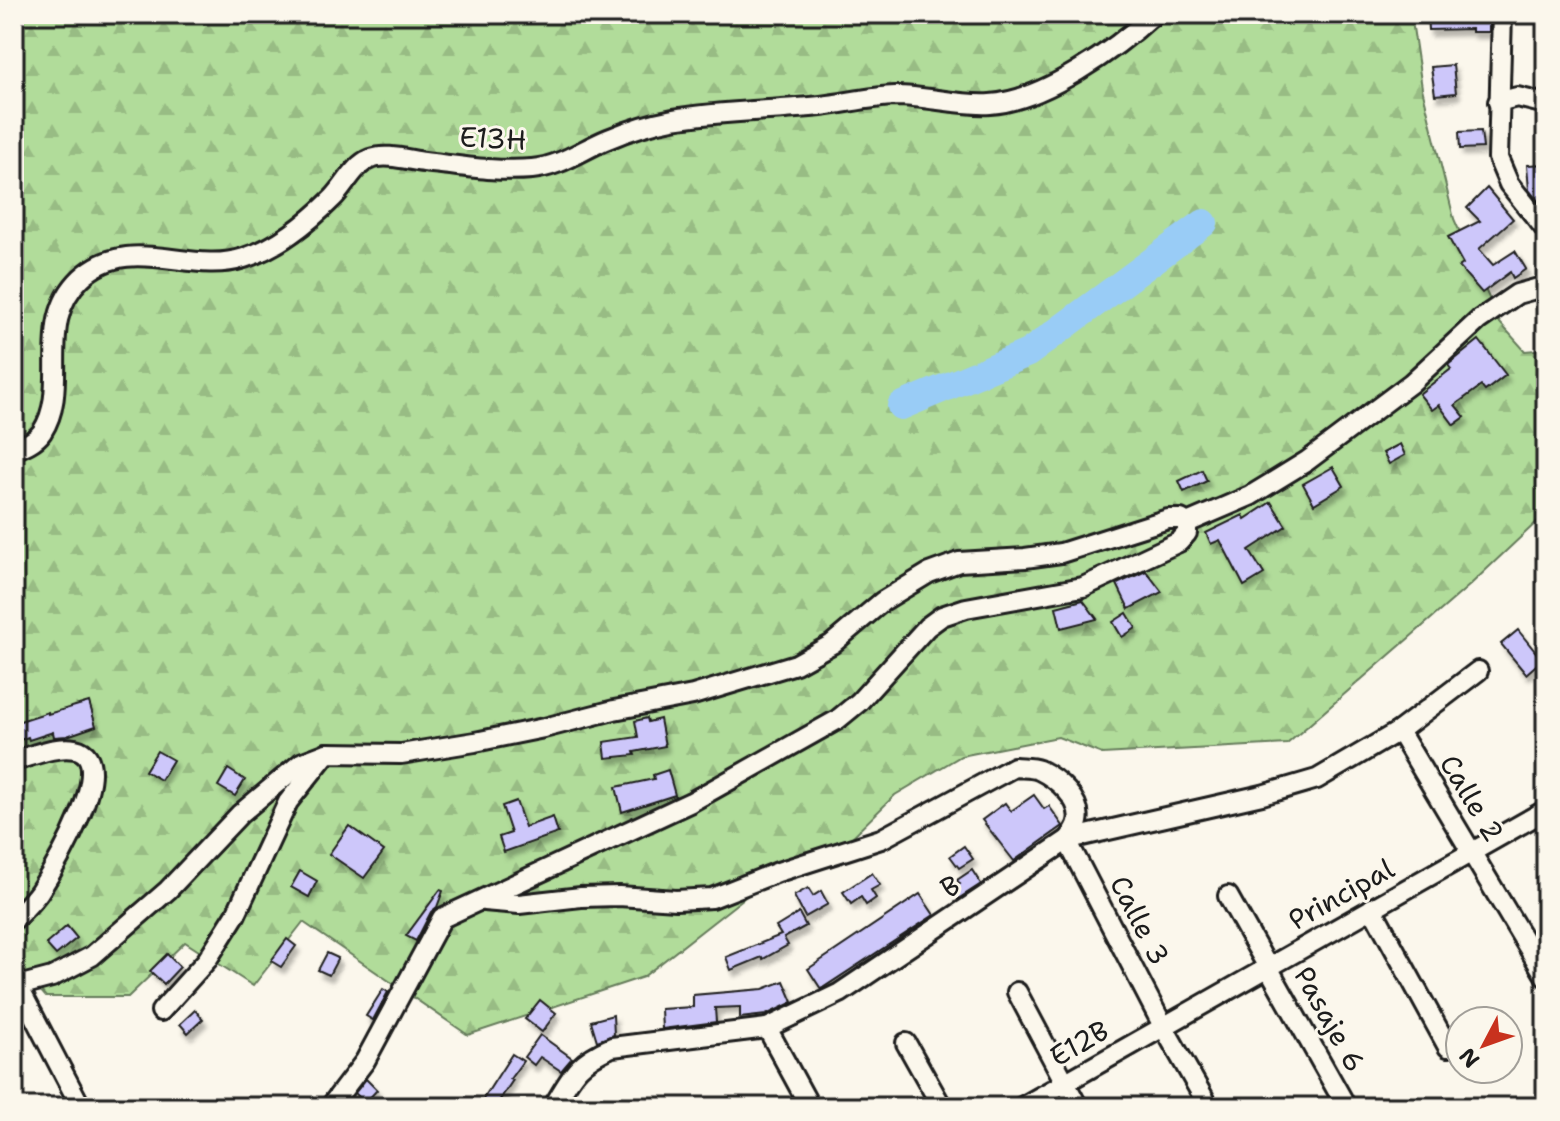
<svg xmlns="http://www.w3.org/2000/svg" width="1560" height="1121" font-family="'Shantell Sans',sans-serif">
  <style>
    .forest { fill: url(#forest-firs); stroke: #667c5b; stroke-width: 2 }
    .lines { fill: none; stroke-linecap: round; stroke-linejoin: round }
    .river { stroke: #99ccf6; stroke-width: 28 }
    .building { fill: #cdc7fa; stroke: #1c1c1c; stroke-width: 2; filter: url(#shadow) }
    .minor-casing { stroke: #1c1c1c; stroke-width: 24 }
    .minor { stroke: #fbf7ec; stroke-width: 18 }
    .labels { text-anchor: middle; stroke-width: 6; stroke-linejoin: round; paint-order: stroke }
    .street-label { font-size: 28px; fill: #1c1c1c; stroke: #fbf7ec }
  </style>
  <defs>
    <pattern id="forest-firs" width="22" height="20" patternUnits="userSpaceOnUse" patternTransform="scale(2)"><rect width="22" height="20" fill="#b1dc9a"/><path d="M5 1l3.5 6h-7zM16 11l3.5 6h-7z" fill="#98bc84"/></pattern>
    <filter id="shadow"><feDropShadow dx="3.5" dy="6" stdDeviation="2" flood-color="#0004"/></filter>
  </defs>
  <rect width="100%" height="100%" fill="#fbf7ec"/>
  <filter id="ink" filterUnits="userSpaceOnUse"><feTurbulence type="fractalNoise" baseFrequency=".0125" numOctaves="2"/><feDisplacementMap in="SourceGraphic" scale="16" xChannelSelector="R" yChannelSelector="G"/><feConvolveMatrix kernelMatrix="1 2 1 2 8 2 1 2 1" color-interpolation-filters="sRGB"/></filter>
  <g filter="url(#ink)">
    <polygon class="forest" points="14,14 1411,14 1422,88 1454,219 1500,323 1525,351 1546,349 1546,517 1541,518 1470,585 1287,744 1102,754 1058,737 961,756 895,795 838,851 753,891 643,977 468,1035 303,922 253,986 185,942 128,997 46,997 14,960"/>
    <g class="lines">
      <polyline class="river" points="901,406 1028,353 1204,223"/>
    </g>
    <g class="building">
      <polygon points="1427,14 1489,14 1489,32 1472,32 1472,29 1428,30"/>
      <polygon points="1453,65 1456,93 1435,95 1431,67"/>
      <polygon points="1481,131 1483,148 1460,149 1459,132"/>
      <polygon points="1546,164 1546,211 1529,190 1527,165"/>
      <polygon points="1487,188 1513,219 1479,249 1493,265 1515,251 1526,269 1513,278 1510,272 1482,293 1459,267 1463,264 1448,237 1480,221 1467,208"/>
      <polygon points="1479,340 1506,375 1485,391 1481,386 1455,405 1465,417 1454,425 1439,405 1432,410 1419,394 1451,369 1448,365"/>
      <polygon points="1400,444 1405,455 1389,464 1383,453"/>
      <polygon points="1333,467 1344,486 1314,504 1303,484"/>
      <polygon points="1202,470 1207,481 1184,492 1179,481"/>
      <polygon points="1271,502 1286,526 1249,550 1264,574 1244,586 1220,540 1211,544 1206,533 1243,515 1245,519"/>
      <polygon points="1146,571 1162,592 1129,609 1117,584"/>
      <polygon points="1083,600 1097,619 1061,628 1056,607"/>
      <polygon points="1127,613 1136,628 1122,637 1113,622"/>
      <polygon points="1518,630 1542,660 1526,674 1501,644"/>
      <polygon points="89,702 96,726 67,736 54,737 53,732 29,740 28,737 20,740 14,723 48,712 48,714"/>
      <polygon points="647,718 648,722 660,719 665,746 634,752 635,755 606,758 604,742 638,737 635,721"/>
      <polygon points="157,751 173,760 161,780 145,771"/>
      <polygon points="228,769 245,780 235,796 218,786"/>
      <polygon points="668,770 675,795 622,812 616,787 654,779 653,775"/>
      <polygon points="1034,795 1044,809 1049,806 1063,826 1014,861 982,820 1005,803 1011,811"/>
      <polygon points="516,801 525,827 553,817 558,833 504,852 499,837 511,833 502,806"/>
      <polygon points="349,826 384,851 364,878 329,854"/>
      <polygon points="964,846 973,859 959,868 950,856"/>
      <polygon points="972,870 981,884 958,899 951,889 960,884 957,880"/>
      <polygon points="300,871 317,881 309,897 291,887"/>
      <polygon points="872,873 880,885 871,890 876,898 866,905 861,897 851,904 843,892"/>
      <polygon points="808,888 813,896 821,891 828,904 805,917 794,896"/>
      <polygon points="440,890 443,891 437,907 431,912 416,941 406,936"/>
      <polygon points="920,894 934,915 821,989 808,969"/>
      <polygon points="799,913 806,926 784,938 788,945 763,959 762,957 731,970 726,957 781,935 776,927"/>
      <polygon points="67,926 77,938 56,955 46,944"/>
      <polygon points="287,939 296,946 281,967 271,961"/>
      <polygon points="327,953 338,958 329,975 318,970"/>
      <polygon points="167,954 180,967 164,984 150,971"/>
      <polygon points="784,981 793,1002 766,1015 740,1018 740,1007 715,1008 716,1022 662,1029 661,1009 693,1007 693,995 763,989"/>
      <polygon points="383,989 388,992 373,1020 366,1016"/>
      <polygon points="540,1000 556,1013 542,1032 525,1019"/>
      <polygon points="195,1010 203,1019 188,1033 180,1024"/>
      <polygon points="613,1015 614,1035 597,1041 591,1021"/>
      <polygon points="540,1035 572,1058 561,1071 540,1057 534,1065 524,1057"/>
      <polygon points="512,1054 523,1061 510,1079 513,1080 495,1107 478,1107"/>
      <polygon points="366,1079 377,1090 365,1103 355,1093"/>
    </g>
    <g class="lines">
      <g class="minor-casing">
        <g id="minor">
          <polyline points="1502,14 1498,158 1509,184 1546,230"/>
          <polyline points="1498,102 1517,97 1546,104"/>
          <path d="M 14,450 C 24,446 36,441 42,432 C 72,386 34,323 81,278 C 130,232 189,276 244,258 C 279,247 308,223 333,198 C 345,186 354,165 370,159 C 386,153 408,160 424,162 C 460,166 496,172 532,169 C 560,167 583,149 608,139 C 627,131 651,123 673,119 C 721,111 772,111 821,106 C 846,103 871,97 895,96 C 927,96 959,106 990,104 C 1043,101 1116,49 1154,14"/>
          <polyline points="1399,731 1546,977"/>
          <path d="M 14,761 C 32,756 56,745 75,749 C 122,758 52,872 39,892 C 32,902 22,911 14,920"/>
          <polyline points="1069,839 1072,850 1163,1026 1209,1107"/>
          <polyline points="1228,896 1342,1099"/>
          <path d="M 484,901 L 519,904 L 581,897 L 619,896 L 676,900 L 712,898 L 778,872 L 881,839 L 1014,767 C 1021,768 1031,767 1039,770 C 1056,778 1083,800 1078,822 C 1077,828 1072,834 1069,839"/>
          <polyline points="1372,908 1448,1047"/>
          <polyline points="18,986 81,1107"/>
          <polyline points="14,987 52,977 92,956 168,890 240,814 301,763 327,753 401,754 475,742 544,728 614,710 693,695 796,664 832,644 883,601 929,573 959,562 1025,558 1061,553 1168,519 1181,519 1187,523 1250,496 1307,461 1411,383 1479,320 1517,294 1546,286"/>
          <polyline points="1017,992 1078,1107"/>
          <polyline points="161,1011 207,960 236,914 288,802 327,753"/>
          <polyline points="767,1028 810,1107"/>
          <polyline points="906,1043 942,1107"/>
          <polyline points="330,1107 365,1061 442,918 691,802 837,720 859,702 927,627 942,616 966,608 1083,587 1179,542 1187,533 1187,523"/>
          <path d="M 553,1107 C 572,1075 577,1062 612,1047 L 767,1028 L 840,993 L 1069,839 L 1262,795 L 1317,779 L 1399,731 L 1478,671"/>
          <polyline points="1022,1107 1546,810"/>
        </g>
      </g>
      <use href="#minor" class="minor"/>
    </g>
  </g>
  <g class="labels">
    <g class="street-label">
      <text transform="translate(493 138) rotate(3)" y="10">E13H</text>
      <text transform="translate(1472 798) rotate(59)" y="10">Calle 2</text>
      <text transform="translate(950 886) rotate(-34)" y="10">B</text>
      <text transform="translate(1341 894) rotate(-29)" y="10">Principal</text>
      <text transform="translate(1140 920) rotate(63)" y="10">Calle 3</text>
      <text transform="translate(1330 1019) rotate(61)" y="10">Pasaje 6</text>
      <text transform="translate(1079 1043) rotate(-30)" y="10">E12B</text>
    </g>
  </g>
  <rect width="1560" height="1121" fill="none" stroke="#fbf7ec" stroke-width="48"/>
  <rect x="24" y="24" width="1512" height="1073" fill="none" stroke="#1c1c1c" stroke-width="3" filter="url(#ink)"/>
  <g transform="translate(1484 1045) rotate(229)"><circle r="38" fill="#fbf7ec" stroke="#a29f99" stroke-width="2"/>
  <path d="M0-6L14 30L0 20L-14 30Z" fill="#c8321e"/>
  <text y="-12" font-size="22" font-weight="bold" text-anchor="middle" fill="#1c1c1c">N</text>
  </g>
</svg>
